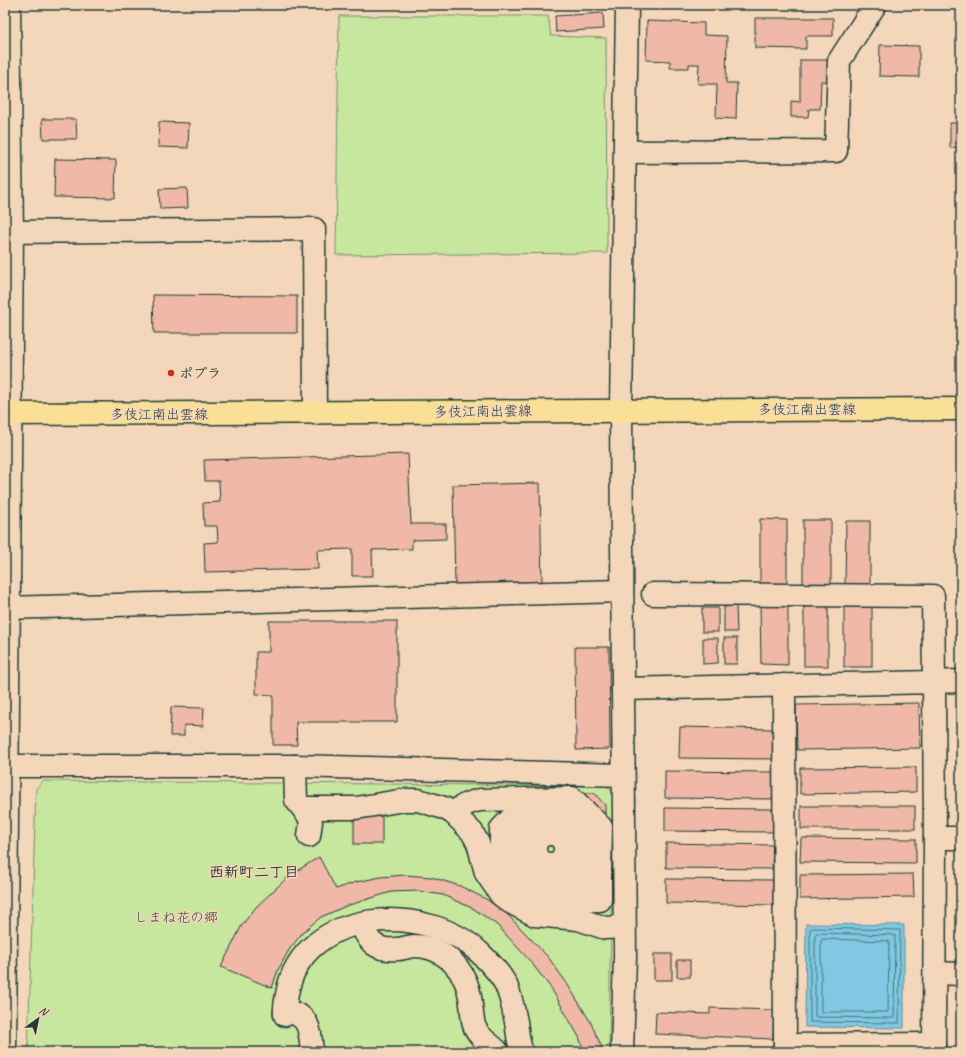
<svg xmlns="http://www.w3.org/2000/svg" width="966" height="1057" font-family="Caveat,'Klee One',sans-serif">
  <style>
    .green { fill: #c7e79f; stroke: #73926a }
    .water { fill: #81c8e2; stroke: #5a909c }
    .lines { fill: none; stroke-linecap: round; stroke-linejoin: round }
    .shore { stroke: #46757a; stroke-width: 1 }
    .building { fill: #efb8a7; stroke: #1f3d34 }
    .minor-casing { stroke: #1f3d34; stroke-width: 25 }
    .major-casing { stroke: #1f3d34; stroke-width: 25 }
    .minor { stroke: #f4d6ba; stroke-width: 22 }
    .major { stroke: #fadf96; stroke-width: 22 }
    .poi-dot { fill: #c8321e; stroke: #f4d6ba; stroke-width: 1.5 }
    .labels { text-anchor: middle; stroke-width: 3; stroke-linejoin: round; paint-order: stroke }
    .poi-label { font-size: 14px; font-weight: bold; fill: #1f3d34; stroke: #f4d6ba; text-anchor: start }
    .street-label { font-size: 14px; fill: #1f3d34; stroke: #f4d6ba }
    .park-label { font-size: 14px; fill: #304e3f; stroke: #f4d6ba }
    .neighbourhood-label { font-size: 15px; font-weight: bold; fill: #1f3d34; stroke: #f4d6ba }
  </style>
  <rect width="100%" height="100%" fill="#f4d6ba"/>
  <filter id="ink" filterUnits="userSpaceOnUse"><feTurbulence type="fractalNoise" baseFrequency=".025" numOctaves="2"/><feDisplacementMap in="SourceGraphic" scale="8" xChannelSelector="R" yChannelSelector="G"/><feConvolveMatrix kernelMatrix="1 2 1 2 8 2 1 2 1" color-interpolation-filters="sRGB"/></filter>
  <g filter="url(#ink)">
    <g class="green">
      <polygon points="339,16 548,16 551,36 606,38 607,253 336,255"/>
      <polygon points="43,781 607,786 613,792 609,1044 625,1052 28,1052 36,789"/>
    </g>
    <polygon class="water" points="806,924 904,925 904,1028 805,1027"/>
    <g class="lines">
      <g class="shore">
        <polygon points="812,928 900,930 899,1023 810,1022 810,930"/>
        <polygon points="817,933 895,935 894,1018 815,1017 815,935"/>
        <polygon points="823,939 889,941 888,1012 821,1012 821,941"/>
      </g>
    </g>
    <g class="building">
      <polygon points="603,13 604,29 556,32 555,16"/>
      <polygon points="755,18 833,18 833,36 806,36 806,49 755,48"/>
      <polygon points="647,21 704,23 704,35 727,36 726,83 737,83 736,119 716,118 717,84 698,84 699,64 689,64 689,68 670,68 670,61 646,60"/>
      <polygon points="880,45 919,46 919,77 879,76"/>
      <polygon points="800,60 833,60 832,82 821,81 820,109 809,109 808,117 791,117 791,101 800,102"/>
      <polygon points="42,119 76,119 77,139 43,139"/>
      <polygon points="159,122 189,123 188,148 158,147"/>
      <polygon points="950,123 961,123 961,147 950,148"/>
      <polygon points="55,159 116,160 115,198 54,197"/>
      <polygon points="187,188 188,208 160,209 159,189"/>
      <polygon points="153,295 297,296 297,333 154,333"/>
      <polygon points="408,454 411,524 446,524 446,539 412,540 412,549 372,550 373,576 352,576 352,549 317,550 318,569 205,572 204,543 218,542 217,526 204,526 203,503 220,502 219,481 205,481 204,460"/>
      <polygon points="540,483 542,584 455,585 453,485"/>
      <polygon points="760,519 787,520 787,584 760,584"/>
      <rect x="803" y="520" width="28" height="64"/>
      <polygon points="846,521 870,521 870,587 845,587"/>
      <polygon points="960,524 961,524 961,565"/>
      <polygon points="788,604 788,665 761,664 760,605"/>
      <rect x="844" y="604" width="28" height="63"/>
      <rect x="804" y="605" width="24" height="61"/>
      <polygon points="736,606 737,632 724,632 724,607"/>
      <rect x="702" y="608" width="16" height="24"/>
      <polygon points="269,621 397,621 397,722 296,722 297,745 273,745 273,695 256,694 256,652 269,652"/>
      <polygon points="703,638 718,638 718,663 703,664"/>
      <rect x="724" y="638" width="13" height="26"/>
      <polygon points="575,647 609,647 610,749 576,750"/>
      <polygon points="919,703 920,748 797,750 796,705"/>
      <polygon points="171,707 204,708 203,726 184,725 184,736 170,736"/>
      <polygon points="680,727 773,729 773,759 679,758"/>
      <polygon points="916,767 916,792 800,794 800,768"/>
      <polygon points="665,771 773,772 773,799 665,798"/>
      <polygon points="582,793 594,793 605,805 605,816"/>
      <rect x="801" y="806" width="114" height="23"/>
      <polygon points="665,808 773,809 773,832 665,831"/>
      <rect x="354" y="816" width="28" height="28"/>
      <polygon points="801,838 916,839 916,863 800,862"/>
      <polygon points="666,843 773,845 772,869 666,868"/>
      <polygon points="319,857 336,889 356,882 381,877 405,875 431,877 460,886 486,899 507,914 548,957 566,982 590,1021 604,1052 584,1052 579,1037 551,988 530,961 497,925 474,909 443,895 418,891 391,892 346,906 321,917 303,932 289,950 278,970 272,988 221,967 242,925 256,907 289,876"/>
      <polygon points="913,874 914,897 800,899 800,875"/>
      <polygon points="666,879 774,880 774,905 666,903"/>
      <polygon points="961,881 961,905 959,905 958,882"/>
      <rect x="654" y="954" width="18" height="26"/>
      <rect x="677" y="960" width="13" height="17"/>
      <polygon points="710,1008 774,1010 773,1039 655,1034 656,1012 710,1014"/>
    </g>
    <g class="lines">
      <g class="minor-casing">
        <g id="minor">
          <polyline points="626,152 836,151 839,61 875,5"/>
          <polyline points="5,232 314,229 315,413"/>
          <polyline points="653,594 933,596 934,682 961,681"/>
          <polyline points="5,608 622,591"/>
          <polyline points="784,685 785,1045"/>
          <polyline points="623,689 934,682 935,838 934,1052"/>
          <polyline points="5,766 295,766 623,775"/>
          <polyline points="295,766 296,800 308,815 311,822 309,836"/>
          <polyline points="303,808 356,808 405,800 418,800 444,808 453,813 472,832 478,843 486,873 501,895 510,902 535,915 578,919 605,928 624,927"/>
          <path d="M 453,813 C 461,806 469,802 480,800 L 572,798 L 601,827 L 600,872 L 572,901 L 528,898 L 501,867 L 501,829 L 528,801 L 549,801"/>
          <polygon points="538,817 564,817 582,837 582,865 563,882 537,881 517,862 520,834"/>
          <circle cx="550" cy="849" r="15"/>
          <polyline points="935,838 961,838"/>
          <polyline points="572,901 600,900 600,872"/>
          <path d="M 362,926 C 369,943 377,951 397,949 C 403,949 409,946 415,946 C 425,946 435,949 444,955 C 461,967 469,983 471,1004 C 472,1012 472,1020 475,1028 C 481,1040 490,1043 498,1052"/>
          <polyline points="935,973 961,974"/>
          <path d="M 285,1012 C 310,1013 310,1031 312,1052"/>
          <path d="M 285,1015 C 284,1008 286,1001 287,994 C 302,907 427,901 481,954 C 490,963 500,973 506,985 C 510,994 513,1007 515,1017 C 518,1029 517,1040 522,1052"/>
          <polyline points="5,1052 12,232 9,5"/>
          <polyline points="622,1052 625,957 621,410 627,5"/>
          <polyline points="785,1052 785,1045 934,1044"/>
        </g>
      </g>
      <g class="major-casing">
        <polyline id="major" points="5,414 961,409"/>
      </g>
      <use href="#minor" class="minor"/>
      <use href="#major" class="major"/>
    </g>
  </g>
  <circle class="poi-dot" cx="171" cy="373" r="4"/>
  <g class="labels">
    <g class="poi-label">
      <text x="179" y="378">ポプラ</text>
    </g>
    <g class="street-label">
      <text x="807" y="414">多伎江南出雲線</text>
      <text transform="translate(483 411) rotate(-1)" y="5">多伎江南出雲線</text>
      <text x="159" y="419">多伎江南出雲線</text>
    </g>
    <g class="park-label">
      <text x="176" y="922">しまね花の郷</text>
    </g>
    <g class="neighbourhood-label">
      <text x="254" y="877">西新町二丁目</text>
    </g>
  </g>
  <rect width="966" height="1057" fill="none" stroke="#f4d6ba" stroke-width="20"/>
  <rect x="10" y="10" width="946" height="1037" fill="none" stroke="#1f3d34" stroke-width="1.5" filter="url(#ink)"/>
  <g transform="translate(38 1019) rotate(33)" stroke="#f4d6ba" stroke-width="3" paint-order="stroke">
  <path d="M0-3L7 15L0 10L-7 15Z" fill="#1f3d34"/>
  <text y="-6" font-size="11" font-weight="bold" text-anchor="middle" fill="#1f3d34">N</text>
  </g>
</svg>
